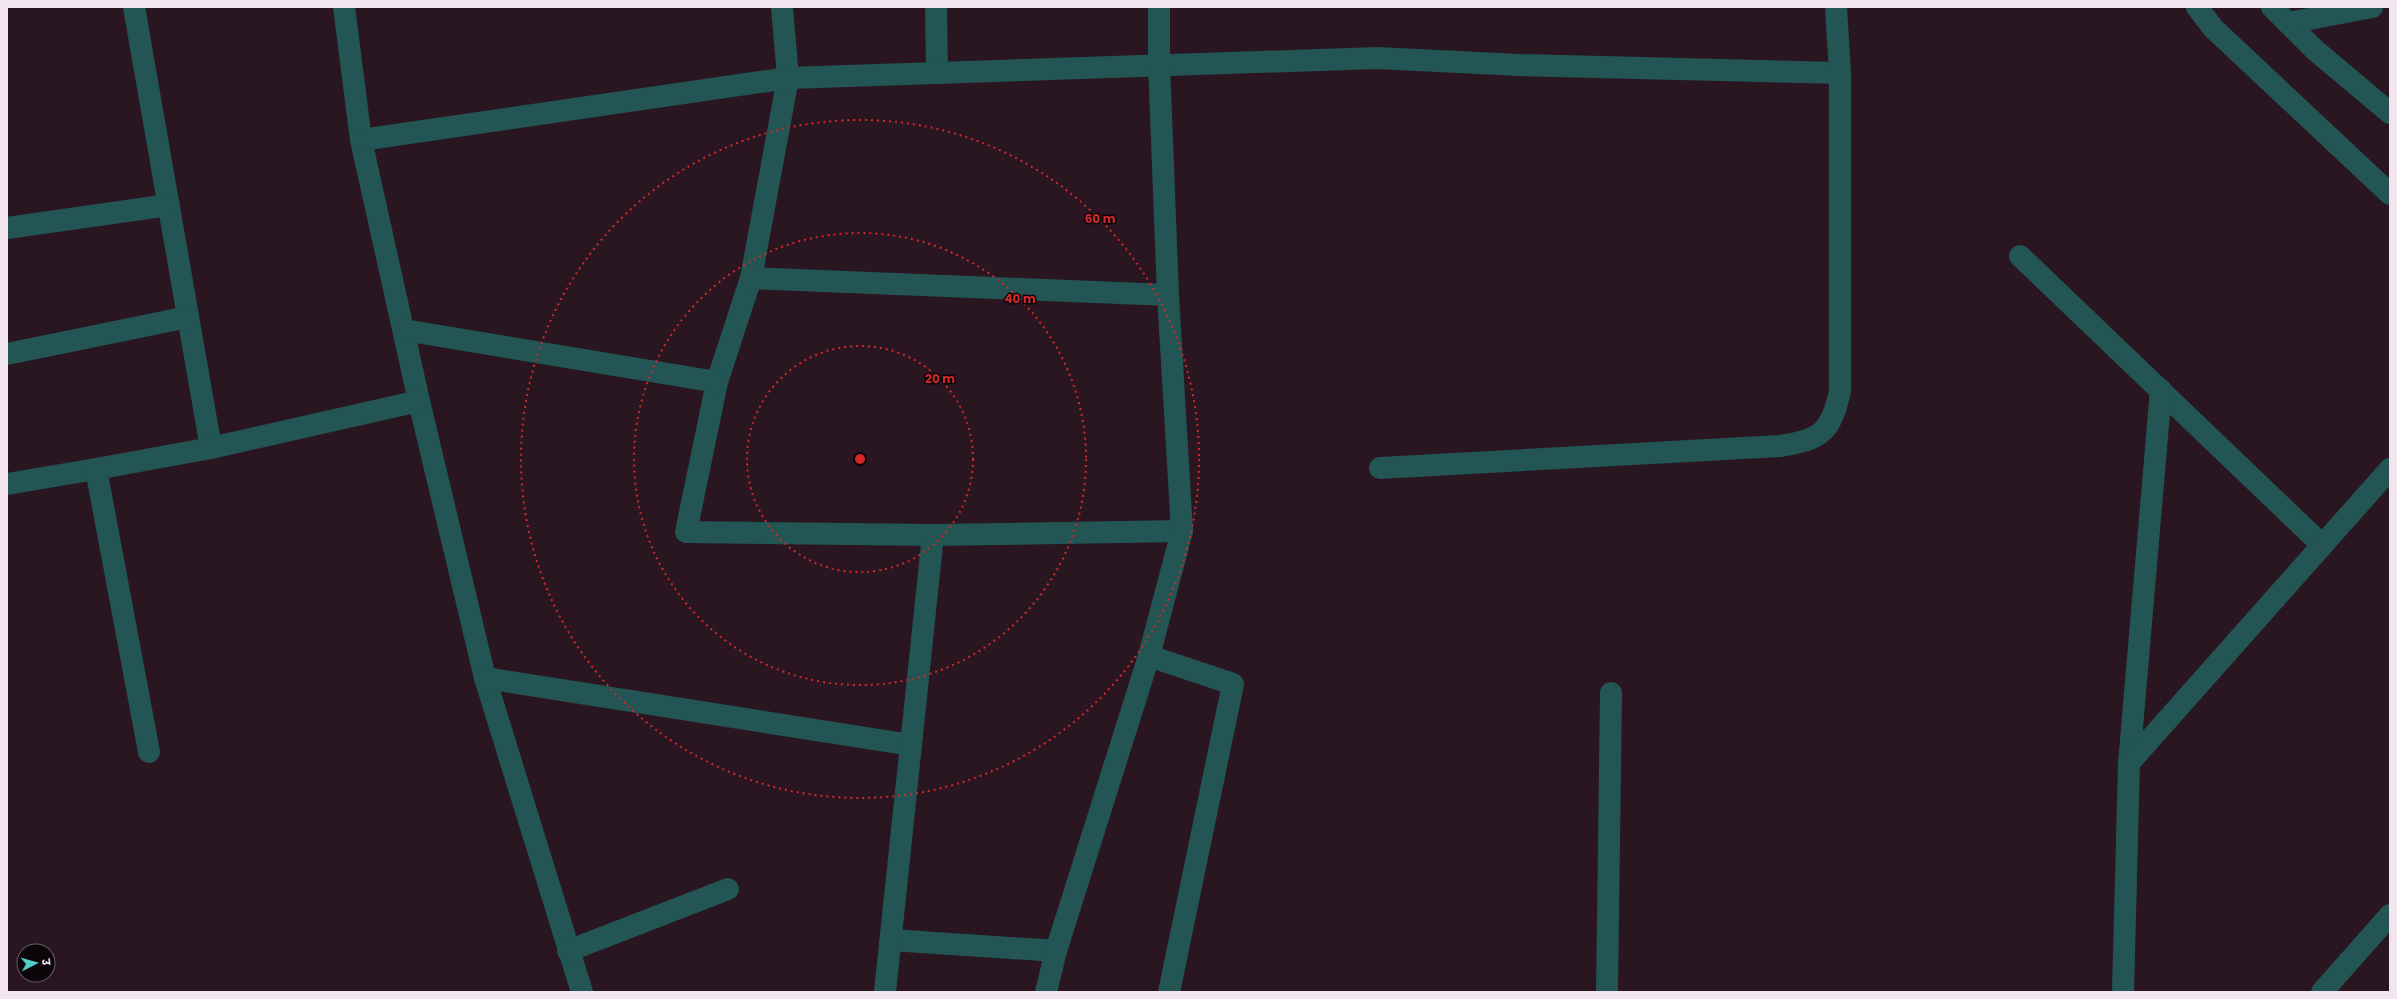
<svg xmlns="http://www.w3.org/2000/svg" width="2397" height="999" font-family="Poppins,'Noto Sans Devanagari',sans-serif">
  <style>
    .lines { fill: none; stroke-linecap: round; stroke-linejoin: round }
    .minor { stroke: #225553; stroke-width: 22 }
    .ring { fill: none; stroke: #d62828; stroke-width: 2; stroke-dasharray: 2 4 }
    .centre { fill: #d62828; stroke: #0c0509; stroke-width: 2 }
    .ring-label { font-size: 12px; text-anchor: middle; font-weight: bold; fill: #d62828; stroke: #0c0509; stroke-width: 3; stroke-linejoin: round; paint-order: stroke }
  </style>
  <rect width="100%" height="100%" fill="#291621"/>
  <g class="lines">
    <g class="minor">
      <polyline points="134,7 211,448"/>
      <polyline points="344,7 361,140 419,401 485,678 582,992"/>
      <polyline points="782,7 788,78 751,278 717,382 686,532 933,535 1182,531"/>
      <polyline points="936,7 937,72"/>
      <polyline points="2197,7 2213,28 2390,194"/>
      <polyline points="2272,7 2315,50 2390,113"/>
      <polyline points="2288,23 2372,7"/>
      <polyline points="361,140 788,78 1377,58 1519,65 1840,73"/>
      <polyline points="7,228 169,205"/>
      <polyline points="2020,256 2322,545"/>
      <polyline points="751,278 1168,295"/>
      <polyline points="404,330 717,382"/>
      <polyline points="7,354 188,317"/>
      <path d="M 1380,468 L 1780,446 C 1821,440 1831,432 1840,391 L 1840,73 L 1836,7"/>
      <polyline points="7,484 96,469"/>
      <polyline points="1149,656 1233,684 1169,992"/>
      <polyline points="485,678 911,745"/>
      <polyline points="149,752 96,469 211,448 419,401"/>
      <polyline points="2129,763 2161,390"/>
      <polyline points="891,940 1056,951"/>
      <polyline points="568,951 728,889"/>
      <polyline points="885,992 933,535"/>
      <polyline points="1046,992 1056,951 1149,656 1182,531 1168,295 1159,64 1159,7"/>
      <polyline points="1607,992 1611,693"/>
      <polyline points="2123,992 2129,763 2390,469"/>
      <polyline points="2322,992 2390,915"/>
    </g>
  </g>
  <g class="ring">
    <circle cx="860" cy="459" r="113"/>
    <circle cx="860" cy="459" r="226"/>
    <circle cx="860" cy="459" r="339"/>
  </g>
  <circle cx="860" cy="459" r="6" class="centre"/>
  <g class="ring-label">
    <text x="1100" y="223">60 m</text>
    <text x="1020" y="303">40 m</text>
    <text x="940" y="383">20 m</text>
  </g>
  <rect width="2397" height="999" fill="none" stroke="#f3e5ed" stroke-width="16"/>
  <g transform="translate(36 963) rotate(84)"><circle r="19" fill="#0c0509" stroke="#685f64"/>
  <path d="M0-3L7 15L0 10L-7 15Z" fill="#54cdc8"/>
  <text y="-6" font-size="11" font-weight="bold" text-anchor="middle" fill="#f3e5ed">उ</text>
  </g>
</svg>
